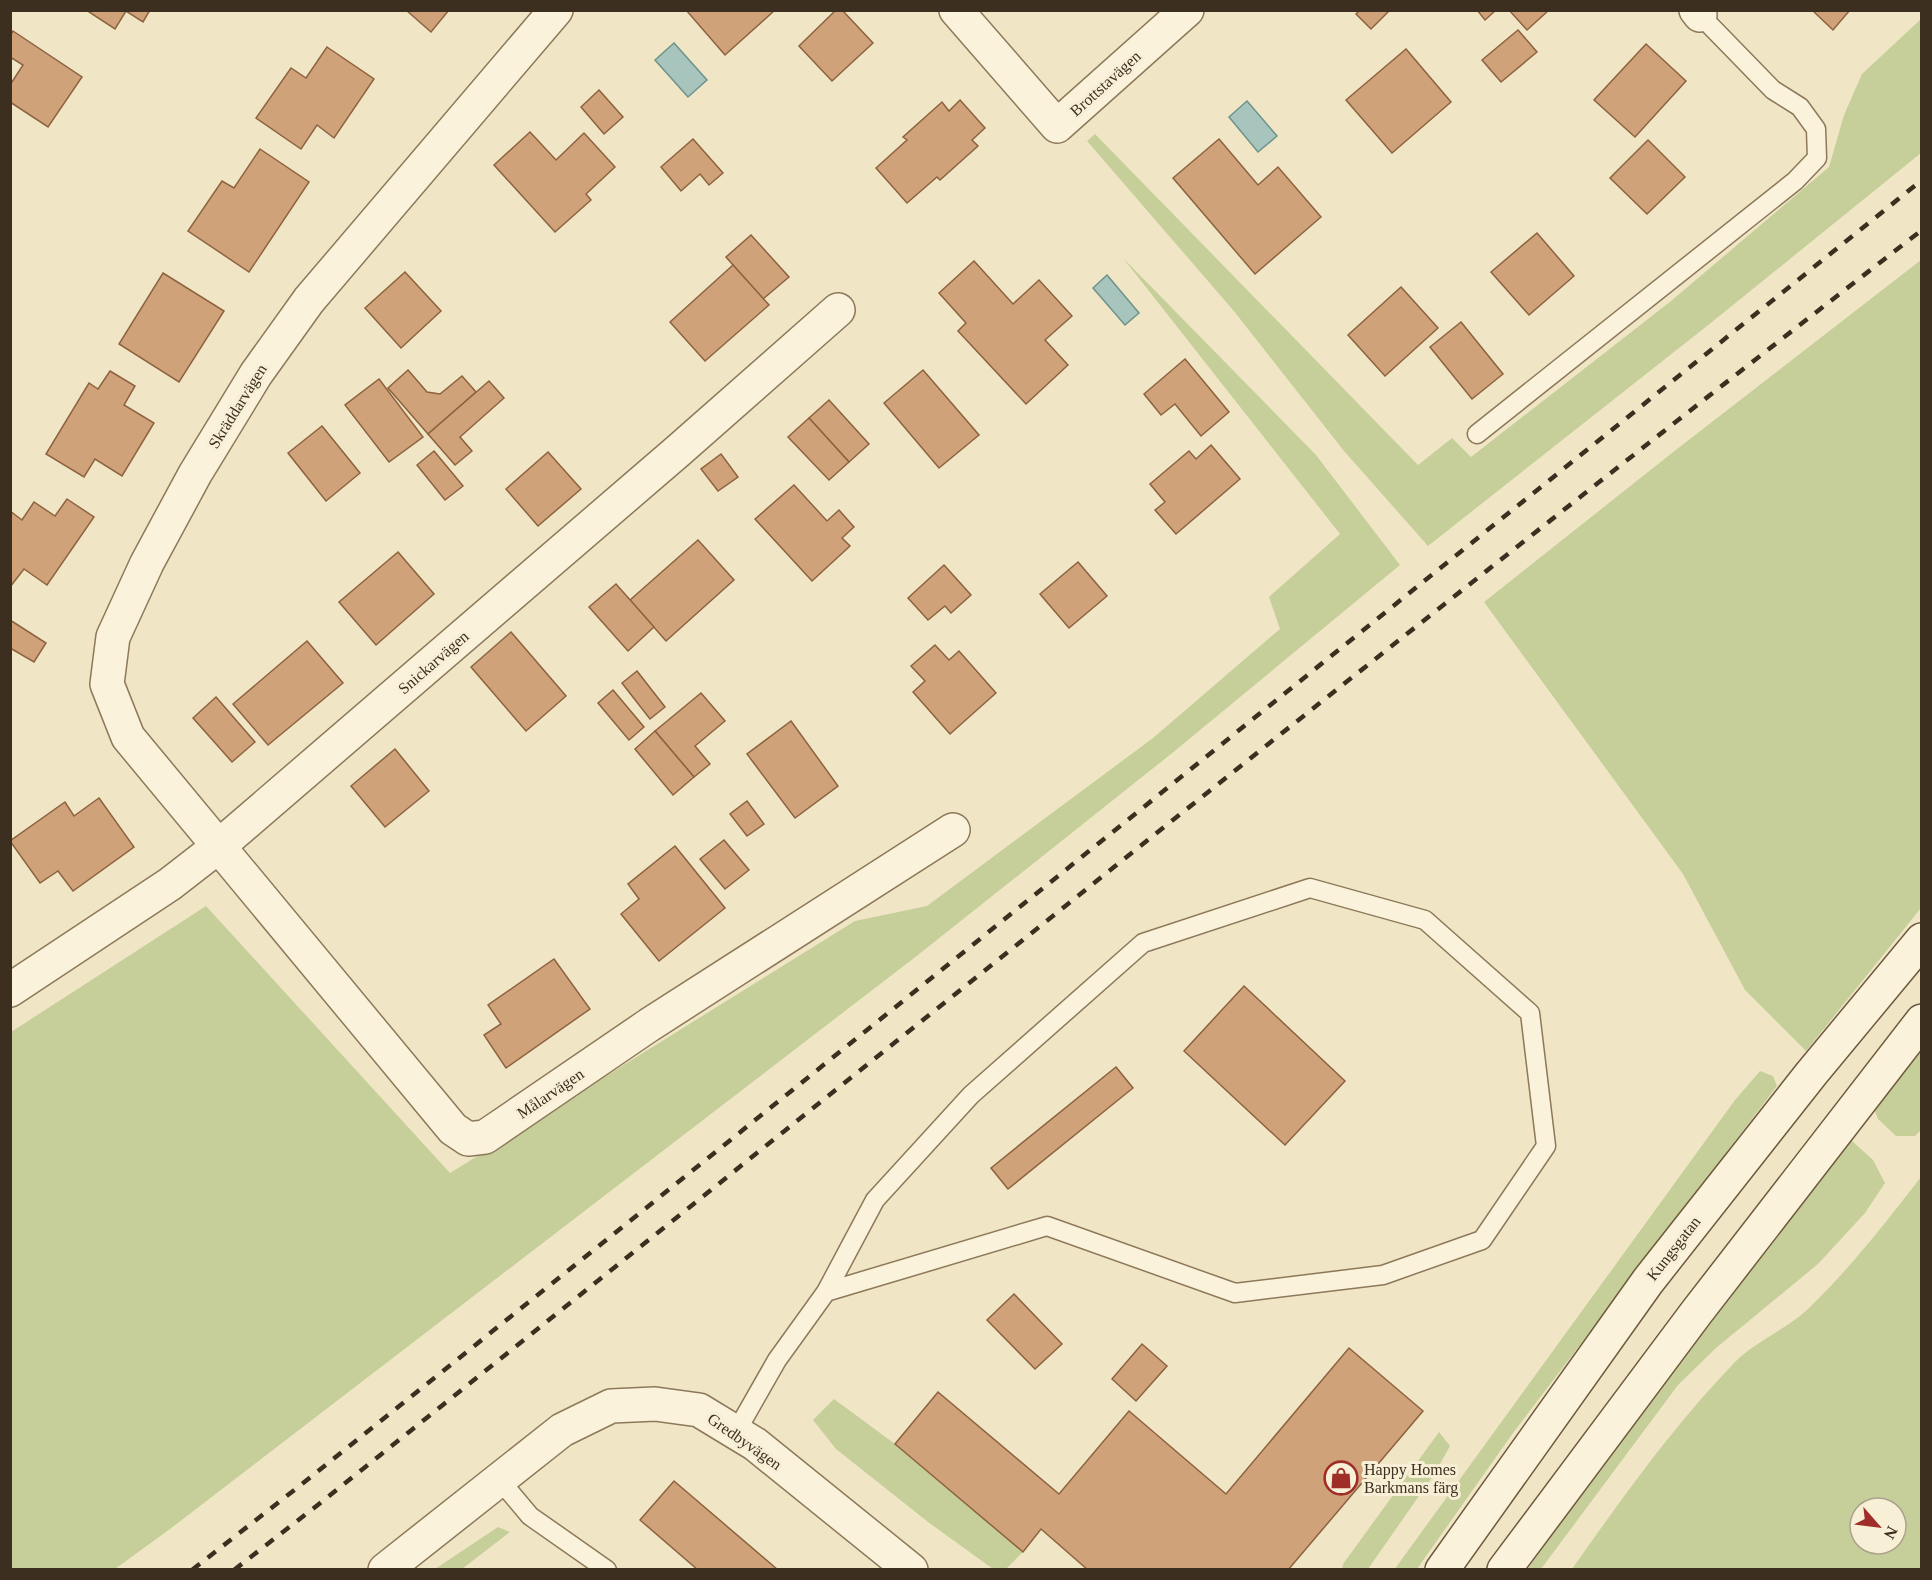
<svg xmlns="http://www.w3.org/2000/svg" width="1932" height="1580" font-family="Georgia,serif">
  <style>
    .green { fill: #c6cf99; fill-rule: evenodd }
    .water { fill: #a7c4bd; stroke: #6d938b; stroke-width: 1.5 }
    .building { fill: #d0a27a; stroke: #8d623f; stroke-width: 1.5 }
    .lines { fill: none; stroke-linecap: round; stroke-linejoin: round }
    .lane-casing { stroke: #8d785a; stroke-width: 21 }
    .street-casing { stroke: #8d785a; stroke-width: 36 }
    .secondary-casing { stroke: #6f593d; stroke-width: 36 }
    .lane { stroke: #faf2da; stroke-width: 18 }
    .street { stroke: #faf2da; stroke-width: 33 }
    .secondary { stroke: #faf2da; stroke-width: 33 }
    .rail { stroke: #3c2f1f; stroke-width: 4.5; stroke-dasharray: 10 10; stroke-linecap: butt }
    .labels { text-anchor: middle; stroke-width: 6; stroke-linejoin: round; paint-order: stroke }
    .street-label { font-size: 16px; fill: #3c2f1f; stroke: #f7efd6 }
    .poi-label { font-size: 16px; fill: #3c2f1f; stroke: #f7efd6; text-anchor: start }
  </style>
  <rect width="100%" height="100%" fill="#f0e6c6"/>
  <g class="green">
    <polygon points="1921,19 1921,153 1712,322 1428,546 1344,451 1233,310 1087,141 1095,134 1418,465 1452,438 1471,457 1671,301 1829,167 1844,115 1862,74"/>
    <polygon points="1123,258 1316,455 1400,565 1171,754 918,955 170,1529 115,1569 11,1570 11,1032 206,906 450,1173 855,921 927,906 1153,738 1280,629 1269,597 1340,534"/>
    <polygon points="1921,260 1921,908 1806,1051 1745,990 1683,874 1484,602 1677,449"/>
    <polygon points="1921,1052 1921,1130 1915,1136 1896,1136 1878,1119 1874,1109"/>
    <polygon points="1760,1071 1773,1076 1777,1086 1513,1433 1417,1569 1394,1570 1735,1100"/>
    <polygon points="1851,1140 1873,1160 1885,1183 1865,1213 1818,1264 1716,1348 1678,1385 1541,1569 1527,1570 1605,1461"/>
    <path d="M 1921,1177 L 1921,1569 L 1572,1569 C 1622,1498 1674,1425 1735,1362 C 1757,1340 1790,1328 1812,1305 C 1852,1266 1887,1221 1921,1177 ZM 1860,1508 L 1896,1508 L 1896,1544 L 1860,1544 Z"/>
    <polygon points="834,1399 895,1444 1023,1552 1006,1569 993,1569 928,1522 836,1449 813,1420"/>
    <polygon points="1439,1432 1450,1446 1435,1473 1368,1569 1342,1569 1343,1564"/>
    <polygon points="498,1527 510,1532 462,1569 435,1569"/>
  </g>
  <g class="water">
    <polygon points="674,43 707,80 688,97 655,60"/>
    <polygon points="1247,101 1277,136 1258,152 1229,117"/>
    <polygon points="1107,275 1139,313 1125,325 1093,288"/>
  </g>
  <g class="building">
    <polygon points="86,10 150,10 143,22 126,11 115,29"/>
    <polygon points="406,10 449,10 431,32"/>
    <polygon points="686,10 775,10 725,55"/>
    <polygon points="836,10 842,10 873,43 832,81 799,46"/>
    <polygon points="1360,10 1390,10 1371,29 1356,14"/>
    <polygon points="1477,10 1496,10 1485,20"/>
    <polygon points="1509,10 1549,10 1527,30"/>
    <polygon points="1812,10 1850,10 1833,30"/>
    <polygon points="1518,30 1537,52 1501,82 1482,60"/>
    <polygon points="13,31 82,77 48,127 10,102 10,85 23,65 10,57 10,36"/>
    <polygon points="1646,44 1686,81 1635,137 1594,100"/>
    <polygon points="327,47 374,79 334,138 317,125 301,149 256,118 291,68 306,78"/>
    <polygon points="1406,49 1451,102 1392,153 1346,100"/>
    <polygon points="599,90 623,117 604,134 581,107"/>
    <polygon points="960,100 985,128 972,140 978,146 940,180 937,177 907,203 876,168 907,140 903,137 942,102 949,111"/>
    <polygon points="530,132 556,160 584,133 615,167 586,194 591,200 555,232 494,165"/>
    <polygon points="693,139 723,173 709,185 700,174 681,191 661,167"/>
    <polygon points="1219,139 1258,185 1278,167 1321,217 1255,274 1173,178"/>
    <polygon points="1648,140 1685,177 1647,214 1610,178"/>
    <polygon points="260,149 309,182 249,272 188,231 222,181 234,188"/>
    <polygon points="1537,233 1574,276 1529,315 1491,272"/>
    <polygon points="751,235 789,277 763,299 726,257"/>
    <polygon points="974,261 1013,304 1039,280 1072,316 1045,340 1068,365 1026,404 958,331 966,323 939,293"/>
    <polygon points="733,265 769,305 705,361 670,322"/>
    <polygon points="405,272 441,311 401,348 365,308"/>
    <polygon points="163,273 224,311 179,382 119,344"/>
    <polygon points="1401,287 1438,328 1385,376 1348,335"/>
    <polygon points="1461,322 1503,374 1472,399 1430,347"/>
    <polygon points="1185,359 1229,412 1201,436 1175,404 1161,415 1144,394"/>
    <polygon points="408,370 427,392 440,394 462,376 476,392 428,434 388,388"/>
    <polygon points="923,370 979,435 939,468 884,403"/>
    <polygon points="110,371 135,386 124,405 154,423 122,476 95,459 84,477 46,454 89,383 98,389"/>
    <polygon points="379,379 423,437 389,462 345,405"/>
    <polygon points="489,381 504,398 460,437 472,451 455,465 428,434"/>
    <polygon points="829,400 869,444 849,462 809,418"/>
    <polygon points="809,418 849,462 829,480 788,437"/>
    <polygon points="322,426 360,473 326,501 288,453"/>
    <polygon points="1211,445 1240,479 1176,534 1155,510 1165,502 1150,484 1189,451 1196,459"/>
    <polygon points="434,451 463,486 445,500 417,465"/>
    <polygon points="548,452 581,489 538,526 506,489"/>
    <polygon points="721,454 738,477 718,491 701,469"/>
    <polygon points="794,485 827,521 839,510 854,527 842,538 850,546 812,581 755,519"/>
    <polygon points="67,499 94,517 47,585 24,569 10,587 10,511 22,520 34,502 55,516"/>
    <polygon points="698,540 734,580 666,641 630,600"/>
    <polygon points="398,552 434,594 376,645 339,602"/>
    <polygon points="1078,562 1107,596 1069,628 1040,594"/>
    <polygon points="944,565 971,595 951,613 945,606 928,620 908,598"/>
    <polygon points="616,584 654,627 628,651 589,607"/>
    <polygon points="10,620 46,643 34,662 10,648"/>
    <polygon points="511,632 566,696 526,731 471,667"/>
    <polygon points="307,641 343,683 268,745 233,704"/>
    <polygon points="935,645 949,660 959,651 996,693 950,734 913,692 925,681 911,666"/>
    <polygon points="637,671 665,707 650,719 622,683"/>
    <polygon points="613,690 644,727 629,740 598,703"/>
    <polygon points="701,693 725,721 695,746 710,764 694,777 655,731"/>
    <polygon points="216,697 255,742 232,762 193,718"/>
    <polygon points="791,721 838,786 795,818 747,754"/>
    <polygon points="655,731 694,777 673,795 635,749"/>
    <polygon points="395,749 429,791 385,827 351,786"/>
    <polygon points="99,798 134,847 73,891 58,871 40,883 10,841 65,802 74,816"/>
    <polygon points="747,801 764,824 747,836 730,814"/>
    <polygon points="724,840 749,870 725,889 700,859"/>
    <polygon points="675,846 725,908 659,961 621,914 639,899 628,884"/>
    <polygon points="554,959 590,1009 506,1068 484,1035 501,1024 488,1005"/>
    <polygon points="1244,986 1345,1081 1285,1145 1184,1051"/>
    <polygon points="1116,1067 1133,1088 1008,1189 991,1168"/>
    <polygon points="1014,1294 1062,1344 1035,1369 987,1320"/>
    <polygon points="1142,1344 1167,1366 1136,1401 1112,1379"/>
    <polygon points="1349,1348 1423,1411 1288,1570 1088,1570 1041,1529 1023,1552 895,1444 938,1392 1059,1494 1129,1411 1226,1494"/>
    <polygon points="674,1481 778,1570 698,1570 640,1520"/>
  </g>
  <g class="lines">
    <g class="lane-casing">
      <g id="lane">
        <polyline points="1477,434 1795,181 1817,158 1816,129 1800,107 1773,90 1700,15"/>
        <polyline points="736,1432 777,1360 826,1292 875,1200 971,1095 1143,943 1310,888 1425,920 1530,1013 1546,1146 1482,1240 1383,1275 1235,1293 1047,1226 826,1292"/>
        <polyline points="499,1479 530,1516 607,1570"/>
      </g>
    </g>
    <g class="street-casing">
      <g id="street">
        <polyline points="556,10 309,300 256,374 195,474 147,563 113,637 107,684 128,737 453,1129 468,1139 485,1137 649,1025 953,830"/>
        <polyline points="956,10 1057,126 1187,10"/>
        <polyline points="1696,10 1700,15"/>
        <polyline points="10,990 170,884 219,846 678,451 838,310"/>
        <polyline points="385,1570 562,1430 611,1406 655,1404 699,1410 755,1444 911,1570"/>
      </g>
    </g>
    <g class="secondary-casing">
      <g id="secondary">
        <polyline points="1442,1570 1648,1281 1811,1074 1922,940"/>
        <polyline points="1504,1570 1696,1313 1922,1021"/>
      </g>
    </g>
    <use href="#lane" class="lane"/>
    <use href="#street" class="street"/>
    <use href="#secondary" class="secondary"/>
    <g class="rail">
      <polyline points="192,1570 302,1484 610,1237 1922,180"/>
      <path d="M 234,1570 L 319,1504 C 852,1078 1382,648 1922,230"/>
    </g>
  </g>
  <defs>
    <g id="shop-ring" transform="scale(1.725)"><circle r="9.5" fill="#f7efd6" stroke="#9f2d28" stroke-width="1.5"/><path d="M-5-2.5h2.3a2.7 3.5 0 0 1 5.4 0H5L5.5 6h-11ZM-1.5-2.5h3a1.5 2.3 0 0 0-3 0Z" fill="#9f2d28"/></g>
  </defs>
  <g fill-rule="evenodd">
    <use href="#shop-ring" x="1341" y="1478"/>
  </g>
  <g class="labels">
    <g class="street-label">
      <text transform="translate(1105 83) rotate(-42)" y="6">Brottstavägen</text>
      <text transform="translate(237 406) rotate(-58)" y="6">Skräddarvägen</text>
      <text transform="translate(433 662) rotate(-41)" y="6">Snickarvägen</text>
      <text transform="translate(550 1093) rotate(-34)" y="6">Målarvägen</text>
      <text transform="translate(1673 1248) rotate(-52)" y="6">Kungsgatan</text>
      <text transform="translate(745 1441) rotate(35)" y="6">Gredbyvägen</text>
    </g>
    <g class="poi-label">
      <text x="1364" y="1475">Happy Homes<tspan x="1364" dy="18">Barkmans färg</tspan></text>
    </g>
  </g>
  <rect width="1932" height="1580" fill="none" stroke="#3c2f1f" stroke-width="24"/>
  <g transform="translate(1878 1526) rotate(118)"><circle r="28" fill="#f7efd6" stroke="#aca28d" stroke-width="1.5"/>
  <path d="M0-4.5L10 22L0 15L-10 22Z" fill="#9f2d28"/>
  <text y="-9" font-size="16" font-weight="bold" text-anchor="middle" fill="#3c2f1f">N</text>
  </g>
</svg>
